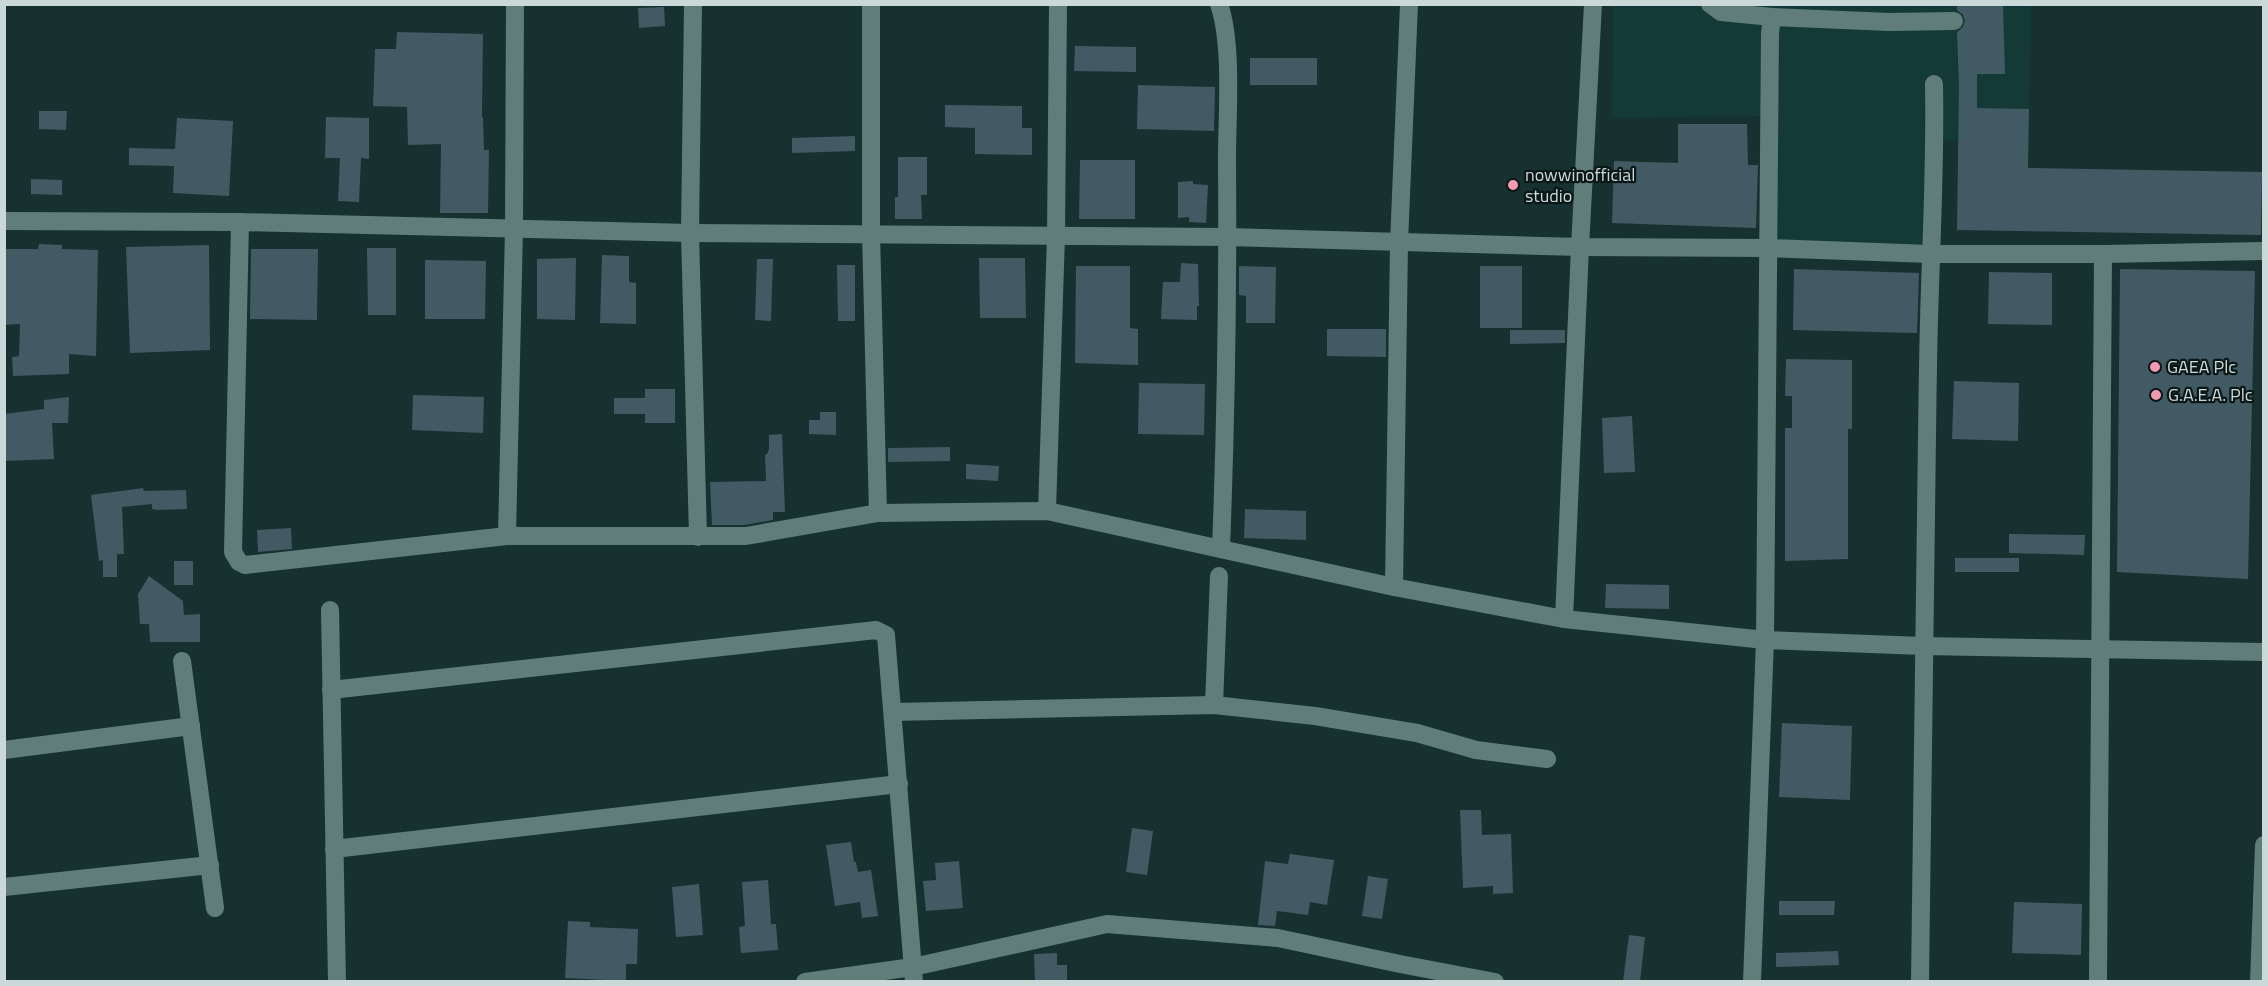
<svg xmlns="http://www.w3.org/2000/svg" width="2268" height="986" font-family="'Titillium Web',sans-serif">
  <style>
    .built { fill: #133a37 }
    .building { fill: #425a64 }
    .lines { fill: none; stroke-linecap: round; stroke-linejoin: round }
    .street { stroke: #607d7a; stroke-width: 18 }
    .secondary { stroke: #607d7a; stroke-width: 18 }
    .poi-dot { fill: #f19ab1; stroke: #0b1716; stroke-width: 2 }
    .labels { text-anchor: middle; stroke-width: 4.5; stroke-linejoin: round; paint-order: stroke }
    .poi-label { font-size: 18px; fill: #cad9d7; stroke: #0b1716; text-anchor: start }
  </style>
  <rect width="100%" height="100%" fill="#16312f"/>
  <polygon class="built" points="1613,5 2031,5 2028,168 1958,167 1958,140 1935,141 1930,251 1768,248 1769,116 1612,118"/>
  <g class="building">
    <polygon points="1957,4 2003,4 2005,74 1977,74 1977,108 2029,109 2028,168 2262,172 2261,235 1957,230 1959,84 1957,32 1963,27 1965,21 1963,15 1957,10"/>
    <polygon points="664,7 665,26 639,28 638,8"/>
    <polygon points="397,32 483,34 482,117 483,117 484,150 489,150 488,213 440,213 441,144 408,145 407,107 373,106 375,49 396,49"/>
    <polygon points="1075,46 1136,47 1136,72 1074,71"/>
    <rect x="1250" y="58" width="67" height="27"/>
    <polygon points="1138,85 1215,87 1214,131 1137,129"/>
    <polygon points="945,105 1022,106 1022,128 1032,128 1032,155 975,154 975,128 945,127"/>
    <polygon points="39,111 67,111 66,130 39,129"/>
    <polygon points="326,117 369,118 369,159 361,158 359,202 338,201 340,158 325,158"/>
    <polygon points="177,118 233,121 229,196 173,193 174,166 129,165 129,148 175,149"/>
    <polygon points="1678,124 1747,124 1748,165 1758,165 1756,228 1612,223 1614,161 1678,163"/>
    <polygon points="855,136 855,151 792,153 792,138"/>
    <polygon points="898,157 927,157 927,195 921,195 922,219 895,219 895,197 898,197"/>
    <polygon points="1080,160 1135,160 1135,219 1079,219"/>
    <polygon points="31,179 62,180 62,195 31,194"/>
    <polygon points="1193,181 1193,184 1208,185 1206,223 1189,222 1189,217 1178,218 1178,182"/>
    <polygon points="39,244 62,245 62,249 98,250 96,356 69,354 69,374 13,376 12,357 19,356 20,324 4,325 4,249 38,249"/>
    <polygon points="209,245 210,350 130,353 126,247"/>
    <polygon points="367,248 396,248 396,315 368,315"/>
    <polygon points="251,249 318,249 317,320 250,319"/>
    <polygon points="602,255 629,256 629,282 636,283 636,324 600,323"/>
    <polygon points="576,258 575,320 537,319 537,259"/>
    <polygon points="979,258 1025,258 1026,318 980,318"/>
    <polygon points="757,259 773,259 771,321 755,320"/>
    <polygon points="425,260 486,261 485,319 425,319"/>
    <polygon points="1181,263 1198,264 1199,306 1197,306 1197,320 1161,319 1163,282 1180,282"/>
    <polygon points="837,265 855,265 855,321 838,321"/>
    <polygon points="1076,266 1130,266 1130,328 1138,329 1138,365 1075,363"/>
    <polygon points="1239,266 1276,267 1275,323 1246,323 1246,296 1239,295"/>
    <rect x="1480" y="266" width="42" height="62"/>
    <polygon points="1794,269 1919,273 1917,333 1793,330"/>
    <polygon points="2120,269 2255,271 2248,579 2117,572"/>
    <polygon points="1989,272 2052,273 2052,325 1988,324"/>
    <polygon points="1327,329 1386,329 1386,357 1327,356"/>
    <polygon points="1510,330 1565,330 1565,343 1510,344"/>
    <polygon points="1786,359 1852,360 1852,429 1848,429 1848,559 1785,561 1785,428 1792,428 1792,396 1785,396"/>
    <polygon points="1954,381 2019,383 2018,441 1952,439"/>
    <polygon points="1139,383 1205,384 1204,435 1138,434"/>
    <polygon points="645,389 675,389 675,423 645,423 645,414 614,414 614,398 645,398"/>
    <polygon points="413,395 484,397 483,433 412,430"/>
    <polygon points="69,397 68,423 52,423 54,459 4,461 4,414 44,409 44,400"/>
    <polygon points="820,412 836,412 836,435 809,434 809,420 820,420"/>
    <polygon points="1632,416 1635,472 1604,473 1602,418"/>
    <polygon points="782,434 785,512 773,512 773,520 745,525 712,525 710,482 766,481 765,455 767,454 769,449 769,435"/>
    <polygon points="950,447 950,461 888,462 888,448"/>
    <polygon points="966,464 999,466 998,481 966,479"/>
    <polygon points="143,488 144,491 186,490 187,509 157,510 152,509 152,504 122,507 124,554 117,554 117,577 103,577 103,560 99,561 91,495"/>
    <polygon points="1245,509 1306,511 1306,540 1244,538"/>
    <polygon points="291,528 292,549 258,552 257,530"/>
    <polygon points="2009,534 2085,535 2084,555 2009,553"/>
    <rect x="1955" y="558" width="64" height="14"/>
    <rect x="174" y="561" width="19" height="24"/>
    <polygon points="149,576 183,601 184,615 200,614 200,642 150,642 149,624 140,624 138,594"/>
    <polygon points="1606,584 1669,585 1669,609 1605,608"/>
    <polygon points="1782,723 1852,726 1850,800 1779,797"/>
    <polygon points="1460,810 1481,810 1482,835 1511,834 1513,893 1493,894 1493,886 1463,888"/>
    <polygon points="1132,828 1153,831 1147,875 1126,872"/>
    <polygon points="851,842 854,862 856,862 858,872 871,870 878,916 862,918 860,902 835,906 826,845"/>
    <polygon points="1290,854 1334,860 1327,905 1310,902 1308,915 1277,911 1275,926 1258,925 1265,861 1288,864"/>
    <polygon points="959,861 963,908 926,911 923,881 936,880 935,863"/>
    <polygon points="1368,876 1388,879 1382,919 1362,916"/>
    <polygon points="768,880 771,924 776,924 778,950 741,953 739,927 745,926 742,882"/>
    <polygon points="699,884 703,935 676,937 672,887"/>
    <polygon points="1779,901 1835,901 1834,915 1779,915"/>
    <polygon points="2014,902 2082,904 2081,955 2012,953"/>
    <polygon points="568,921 590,922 590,927 638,929 637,964 626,964 626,981 565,978"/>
    <polygon points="1629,935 1645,937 1640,981 1623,981"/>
    <polygon points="1838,951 1839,965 1776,967 1776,953"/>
    <polygon points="1057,953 1057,965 1067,965 1067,981 1035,981 1034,954"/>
  </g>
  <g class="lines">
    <g class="street">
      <polyline points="693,4 690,233 698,537"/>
      <polyline points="871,4 871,233 878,513"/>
      <path d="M 1219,4 C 1233,45 1227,114 1227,158 C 1228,288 1226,418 1221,549"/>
      <polyline points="1710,4 1721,12 1772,17 1889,22 1954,21"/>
      <polyline points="240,222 233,552 239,562 245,565 507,536 746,536 878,513 1047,511 1394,587 1564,619 1765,640 1923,646 2264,652"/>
      <polyline points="1047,511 1056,236 1058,4"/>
      <polyline points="507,536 514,229 515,4"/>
      <polyline points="1394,587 1399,243 1409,4"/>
      <polyline points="330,610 337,982"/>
      <polyline points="1564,619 1580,247 1593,4"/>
      <polyline points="182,661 215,908"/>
      <polyline points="331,690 876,630 886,635 914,982"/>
      <polyline points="1214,705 1219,576"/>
      <polyline points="893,712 1214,705 1315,716 1417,733 1476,750 1547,759"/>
      <polyline points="4,750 191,726"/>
      <polyline points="334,849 899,784"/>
      <polyline points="4,887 210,865"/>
      <polyline points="805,982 913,967 1107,924 1278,938 1400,964 1495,982"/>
      <polyline points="1752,982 1765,640 1770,33 1772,17"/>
      <path d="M 1920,982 C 1922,777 1924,573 1928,369 C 1929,274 1936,179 1934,84"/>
      <polyline points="2098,982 2103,254"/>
      <polyline points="2259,982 2264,845"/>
    </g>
    <polyline class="secondary" points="4,221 240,222 690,233 1228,237 1580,247 1768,248 1930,254 2103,254 2264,251"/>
  </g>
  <g class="poi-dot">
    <circle cx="1513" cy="185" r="6"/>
    <circle cx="2155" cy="367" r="6"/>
    <circle cx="2156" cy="395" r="6"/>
  </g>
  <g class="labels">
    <g class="poi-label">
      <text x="1525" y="181">nowwinofficial<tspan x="1525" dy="21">studio</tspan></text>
      <text x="2167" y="373">GAEA Plc</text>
      <text x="2168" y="401">G.A.E.A. Plc</text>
    </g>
  </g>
  <rect width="2268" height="986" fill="none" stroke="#cad9d7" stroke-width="12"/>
</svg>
